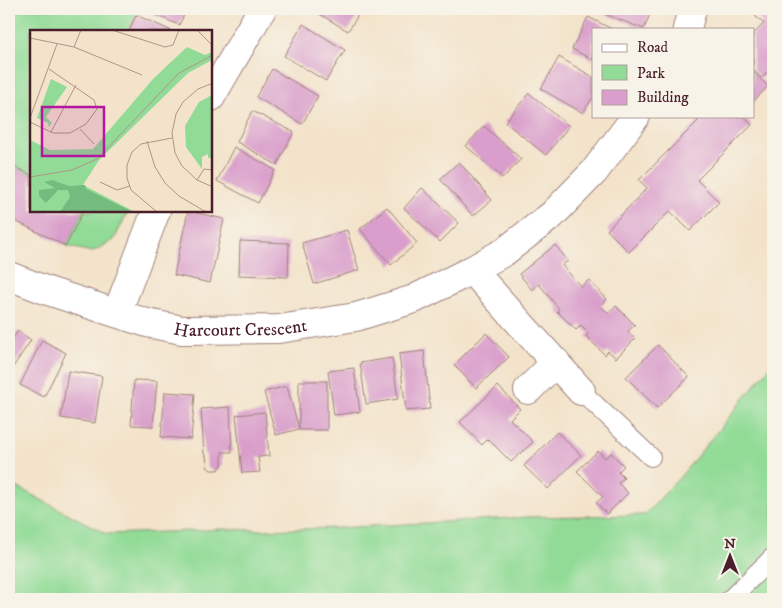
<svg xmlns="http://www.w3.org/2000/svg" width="782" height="608" font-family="'IM FELL DW Pica',serif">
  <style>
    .green { fill: #91db96; stroke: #6e7d60 }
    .building { fill: #d99ecb }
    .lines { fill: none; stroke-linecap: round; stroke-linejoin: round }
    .lane-casing { stroke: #9e817a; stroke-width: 20 }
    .street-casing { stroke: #9e817a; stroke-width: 30 }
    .lane { stroke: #fff; stroke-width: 18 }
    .street { stroke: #fff; stroke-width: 28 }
    .labels { text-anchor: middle; stroke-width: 4; stroke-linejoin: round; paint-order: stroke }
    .street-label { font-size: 18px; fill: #4a1f2b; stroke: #f7f3e8 }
    .inset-road { fill: none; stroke: #af958a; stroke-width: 1 }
    .view { fill: #b5179e; fill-opacity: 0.15; stroke: #b5179e; stroke-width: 2.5 }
    .inset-edge { fill: none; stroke: #4a1f2b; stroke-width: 2.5 }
  </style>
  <rect width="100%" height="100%" fill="#f7f3e8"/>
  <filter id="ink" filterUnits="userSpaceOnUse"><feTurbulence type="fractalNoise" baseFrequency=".02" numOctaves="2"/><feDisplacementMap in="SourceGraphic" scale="10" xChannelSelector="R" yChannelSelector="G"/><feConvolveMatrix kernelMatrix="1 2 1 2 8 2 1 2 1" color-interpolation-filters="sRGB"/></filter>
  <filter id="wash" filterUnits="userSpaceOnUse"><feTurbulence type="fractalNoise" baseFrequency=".0096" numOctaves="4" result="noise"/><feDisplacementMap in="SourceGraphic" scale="20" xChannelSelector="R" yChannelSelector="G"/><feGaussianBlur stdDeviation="1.12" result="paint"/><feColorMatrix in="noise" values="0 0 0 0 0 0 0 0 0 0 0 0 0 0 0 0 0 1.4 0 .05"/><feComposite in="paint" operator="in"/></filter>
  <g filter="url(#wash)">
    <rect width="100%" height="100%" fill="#f3e3ca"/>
    <g class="green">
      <polygon points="12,9 147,9 146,11 136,15 129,31 31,31 31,175 9,164 9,19"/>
      <polygon points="83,211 128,211 114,240 92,252 66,246"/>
      <polygon points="773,363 773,599 9,599 9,483 107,534 190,531 220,529 261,530 337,528 528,517 645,515 681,476"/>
    </g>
    <g id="blocks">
      <g class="building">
        <polygon points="147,9 187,9 179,25 146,11"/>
        <polygon points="311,9 362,9 348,31"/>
        <polygon points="600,9 652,9 644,29 599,12"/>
        <polygon points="761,9 773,9 773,65 762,78 753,70 753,35 764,23 755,16"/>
        <polygon points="136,15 172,31 129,31"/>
        <polygon points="588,17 612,29 593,29 593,60 572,49"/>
        <polygon points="303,24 345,50 326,81 284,56"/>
        <polygon points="559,57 593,77 593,97 583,113 541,89"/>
        <polygon points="272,69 318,96 302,124 256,97"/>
        <polygon points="753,72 768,86 753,102"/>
        <polygon points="529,93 569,126 546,155 505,122"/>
        <polygon points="252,111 294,132 277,165 237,142"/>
        <polygon points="693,116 744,116 752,125 697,180 719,202 690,231 670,211 629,252 607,230 647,188 639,180 698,121"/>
        <polygon points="484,126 521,159 503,178 466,146"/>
        <polygon points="234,147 275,170 258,203 217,181"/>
        <polygon points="459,162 492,200 473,216 440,179"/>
        <polygon points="9,164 31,175 31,211 83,211 66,246 9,218"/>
        <polygon points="422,188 459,223 440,242 404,208"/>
        <polygon points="387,207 417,243 391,265 360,229"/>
        <polygon points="188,211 224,219 210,283 174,275"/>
        <polygon points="347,230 359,270 314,284 302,243"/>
        <polygon points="240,241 289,243 288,277 239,275"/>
        <polygon points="555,245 568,261 562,265 581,287 589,280 607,299 601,306 608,313 616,306 635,325 628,331 635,339 616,358 608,351 605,355 586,336 589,333 581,325 576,330 557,311 559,309 539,284 532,290 519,274"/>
        <polygon points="18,331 31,340 9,373 9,344"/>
        <polygon points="486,333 509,357 476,388 454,365"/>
        <polygon points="42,340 66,353 44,397 20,385"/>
        <polygon points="658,345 689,377 657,408 626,377"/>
        <polygon points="424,351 430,409 406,411 399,354"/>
        <polygon points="392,358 398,399 366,404 360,363"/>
        <polygon points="354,368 360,412 334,415 328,371"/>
        <polygon points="68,371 102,376 95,423 61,418"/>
        <polygon points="134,380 157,381 153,426 131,425"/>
        <rect x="299" y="381" width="28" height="49"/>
        <polygon points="287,386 299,429 276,435 264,392"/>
        <polygon points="498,386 520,409 510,419 533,442 511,462 488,439 482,445 460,422"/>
        <polygon points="165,392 195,394 191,439 161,437"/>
        <polygon points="230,407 232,452 222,452 222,465 218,470 211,470 207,467 206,455 204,454 201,409"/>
        <polygon points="265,412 269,456 258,457 260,472 242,473 236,415"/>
        <polygon points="557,432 581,455 548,489 524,466"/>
        <polygon points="598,451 605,458 611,453 624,466 618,472 624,478 618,483 628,493 607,514 596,503 603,497 577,471"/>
      </g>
    </g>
  </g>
  <g filter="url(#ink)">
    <use href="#blocks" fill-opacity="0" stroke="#9e817a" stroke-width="1"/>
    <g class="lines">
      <g class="lane-casing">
        <g id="lane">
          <polyline points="581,391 651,457"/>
          <polyline points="730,599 773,557"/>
        </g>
      </g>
      <g class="street-casing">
        <g id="street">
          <polyline points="687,29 692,9"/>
          <polyline points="211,97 262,9"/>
          <polyline points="472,270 581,391"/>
          <path id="s1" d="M 9,276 L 48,291 L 128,317 L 147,323 L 182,330 L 279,329 L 356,317 L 414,299 L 472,270 L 504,252 L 552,215 L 594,172 L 636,116"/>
          <polyline points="117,313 156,211"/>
          <polyline points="528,390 556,362"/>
        </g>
      </g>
      <use href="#lane" class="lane"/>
      <use href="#street" class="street"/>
    </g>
  </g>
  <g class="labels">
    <g class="street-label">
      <text dy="6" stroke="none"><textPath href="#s1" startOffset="240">Harcourt Crescent</textPath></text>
    </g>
  </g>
  <g transform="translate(30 30)">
    <rect width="182" height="182" fill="#f3e3ca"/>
    <path d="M 157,17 L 175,25 L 182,22 L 182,30 L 158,43 L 69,130 L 53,155 L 105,182 L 0,182 L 0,110 L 20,120 L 63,119 L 123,49 ZM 21,49 L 37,57 L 16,87 L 22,93 L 19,97 L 18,93 L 7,88 ZM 182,65 L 182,128 L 178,128 L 178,124 L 172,127 L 172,139 L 156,117 L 155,96 L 169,72 Z" fill="#91db96"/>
    <path d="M 22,150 L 39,156 L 55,155 L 56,159 L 103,182 L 30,182 L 40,167 L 38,160 L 28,160 L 16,173 L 9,166 L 9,160 L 25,158 L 14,152 Z" fill="#74bb7f"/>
    <path class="inset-road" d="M 82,0 L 135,17 L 143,15 L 149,0M 167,0 L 183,16M 0,8 L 44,17 L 112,45M 44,17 L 51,0M 183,53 L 168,59 L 153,72 L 146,84 L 142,103 L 145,123 L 152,136 L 167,150 L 183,157M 0,88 L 27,14M 0,92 L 23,103 L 40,103 L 56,94 L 67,79 L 64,70 L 19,39M 50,99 L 64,114M 21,102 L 46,55M 117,111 L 125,137 L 135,153 L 149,166 L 176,182M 0,147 L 42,140 L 67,129 L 149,43 L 183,25M 167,150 L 174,139 L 183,140M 70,152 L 87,160 L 100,156M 127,182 L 101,160 L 97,148 L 97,135 L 102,122 L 111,114 L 142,108"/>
    <path class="view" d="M 12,77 L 74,77 L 74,126 L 12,126 Z"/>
    <rect width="182" height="182" class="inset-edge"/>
  </g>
  <rect width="782" height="608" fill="none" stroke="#f7f3e8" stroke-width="30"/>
  <rect x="592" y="28" width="162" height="90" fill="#f7f3e8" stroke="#b29e9c"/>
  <rect x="602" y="44" width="25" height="8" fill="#ffffff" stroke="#b29e9c"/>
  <text x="637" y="52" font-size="15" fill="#4a1f2b">Road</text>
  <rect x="602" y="65" width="25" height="15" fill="#91db96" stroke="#b29e9c"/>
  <text x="637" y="78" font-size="15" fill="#4a1f2b">Park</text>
  <rect x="602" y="90" width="25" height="15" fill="#d99ecb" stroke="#b29e9c"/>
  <text x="637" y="102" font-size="15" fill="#4a1f2b">Building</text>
  <g transform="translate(730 556)" stroke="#f7f3e8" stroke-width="4" paint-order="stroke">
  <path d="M0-4L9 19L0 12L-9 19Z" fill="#4a1f2b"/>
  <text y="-8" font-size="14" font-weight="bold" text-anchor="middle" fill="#4a1f2b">N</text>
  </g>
</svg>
